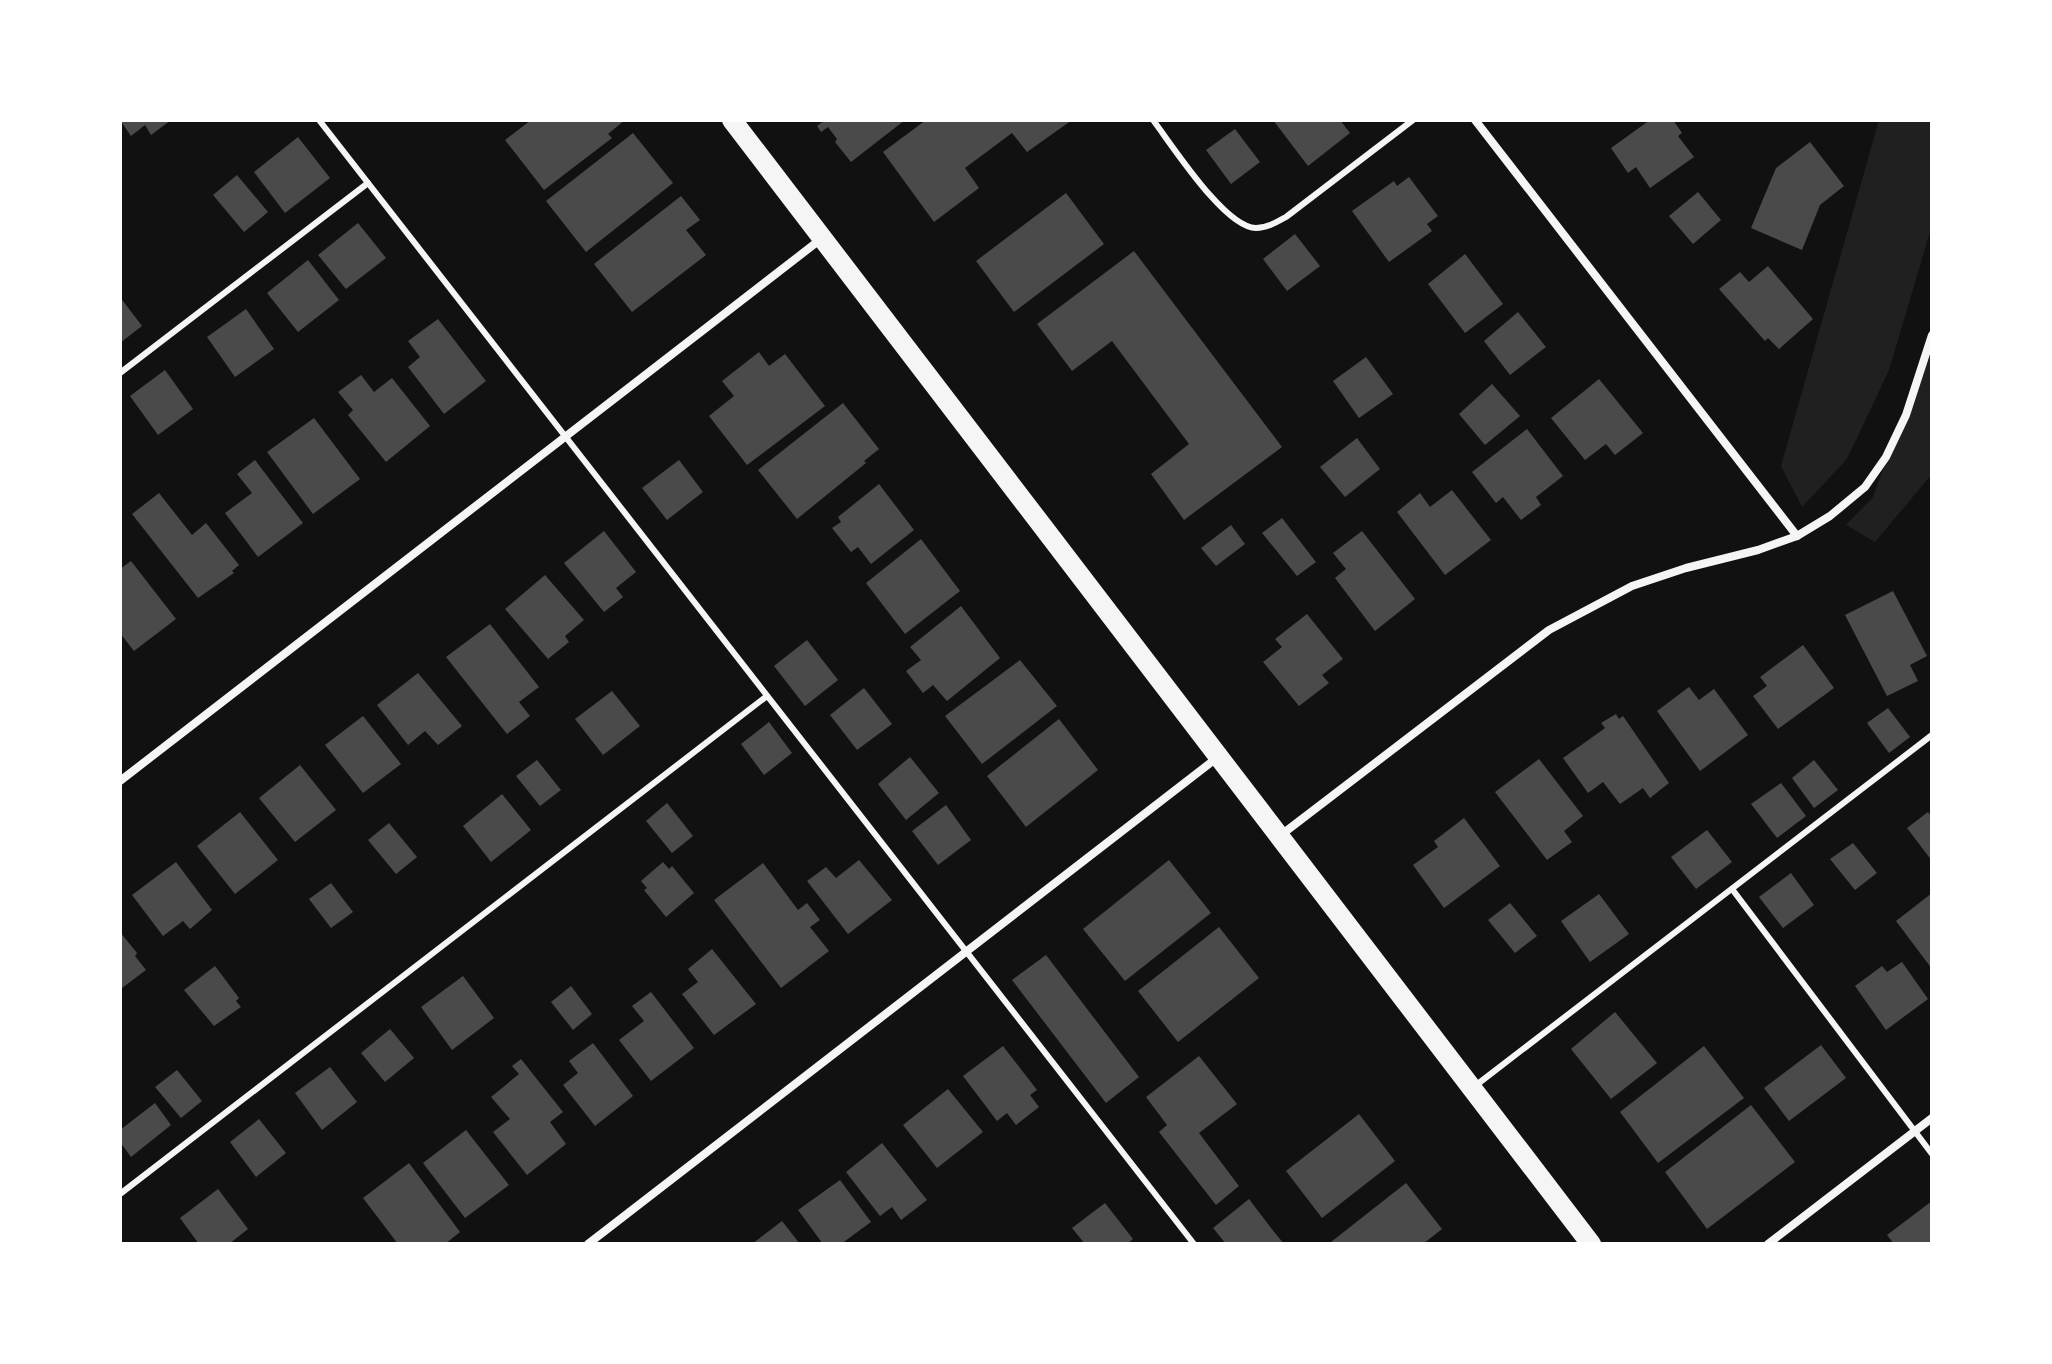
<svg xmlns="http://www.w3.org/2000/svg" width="2052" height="1364" font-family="Ubuntu,sans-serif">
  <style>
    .green { fill: #202020 }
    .building { fill: #4a4a4a }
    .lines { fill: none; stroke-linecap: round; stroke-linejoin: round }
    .service { stroke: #f5f5f5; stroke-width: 6 }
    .minor { stroke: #f5f5f5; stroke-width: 8 }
    .primary { stroke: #f5f5f5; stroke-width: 20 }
  </style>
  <rect width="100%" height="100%" fill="#111"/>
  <g class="green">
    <polygon points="1879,120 1932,120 1932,225 1889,370 1847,459 1802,507 1781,466"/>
    <polygon points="1932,335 1932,474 1875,542 1846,525 1873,497"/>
  </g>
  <g class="building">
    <polygon points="120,120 171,120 151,135 145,125 131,136"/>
    <polygon points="531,120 625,120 608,134 612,138 544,190 505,140"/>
    <polygon points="825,120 905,120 851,162 835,142 837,139 828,127 821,132 817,126"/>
    <polygon points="926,120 1072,120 1027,152 1012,133 965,168 979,188 934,222 883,152"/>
    <polygon points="1273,120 1340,120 1350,133 1308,166"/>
    <polygon points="1650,120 1673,120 1682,133 1678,136 1694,157 1650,188 1636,167 1628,173 1611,148"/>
    <polygon points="1235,129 1260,162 1231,184 1206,150"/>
    <polygon points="633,133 673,183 586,252 546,201"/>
    <polygon points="298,137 330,178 285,213 254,172"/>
    <polygon points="1810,142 1844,186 1820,205 1802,250 1751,228 1776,168"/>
    <polygon points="237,175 268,212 244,232 213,195"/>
    <polygon points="1409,177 1438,216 1427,224 1432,231 1389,262 1352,211 1394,181 1397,186"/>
    <polygon points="1698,192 1721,220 1693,244 1669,216"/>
    <polygon points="1066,193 1104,244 1014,312 976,261"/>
    <polygon points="681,196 700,220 686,230 706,255 632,312 594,264"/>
    <polygon points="358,223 386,258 346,289 318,255"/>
    <polygon points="1295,234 1320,266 1287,291 1263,259"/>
    <polygon points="1134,251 1282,447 1184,520 1151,474 1189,444 1112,341 1072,371 1037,324"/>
    <polygon points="1465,254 1503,304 1465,333 1428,284"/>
    <polygon points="308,260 339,300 298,332 267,293"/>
    <polygon points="1768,266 1813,319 1779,349 1768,338 1765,341 1719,289 1740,272 1749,282"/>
    <polygon points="120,297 142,326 120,343"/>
    <polygon points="246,309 274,349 235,377 207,337"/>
    <polygon points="1518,312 1546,347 1510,375 1484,341"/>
    <polygon points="438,319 486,381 444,414 408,367 420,357 408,341"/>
    <polygon points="759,352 769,366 785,354 825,406 747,465 709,416 734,396 722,381"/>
    <polygon points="1366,357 1393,394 1359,418 1333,381"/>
    <polygon points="165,370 193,409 158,435 130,396"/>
    <polygon points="361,375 374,392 392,378 430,426 386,462 348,415 353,410 338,392"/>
    <polygon points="1599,379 1643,433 1615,455 1606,444 1585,460 1551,418"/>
    <polygon points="1492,384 1520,416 1485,445 1459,414"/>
    <polygon points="843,403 879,449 864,461 866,463 797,519 758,470"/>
    <polygon points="314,418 360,479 313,514 267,452"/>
    <polygon points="1527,429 1563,476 1536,497 1541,505 1521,520 1503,497 1496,503 1472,472"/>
    <polygon points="1357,438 1380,469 1345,497 1320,467"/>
    <polygon points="255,460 303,523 258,557 225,513 252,493 237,474"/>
    <polygon points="679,460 703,492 667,520 642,488"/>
    <polygon points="879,484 914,530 871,564 858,547 851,552 832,528 841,522 838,517"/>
    <polygon points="1452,490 1491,540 1445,575 1397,512 1420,493 1430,507"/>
    <polygon points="159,493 192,535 206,523 239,565 232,571 234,573 198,598 132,514"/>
    <polygon points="1282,518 1316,562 1297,576 1262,533"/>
    <polygon points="1231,525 1245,544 1216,566 1201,548"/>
    <polygon points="604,531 636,572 616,588 623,597 604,612 564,563"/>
    <polygon points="1362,531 1415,599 1375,631 1335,578 1346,569 1333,553"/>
    <polygon points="921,539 960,591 905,634 866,583"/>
    <polygon points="131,561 176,619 134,651 120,633 120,569"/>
    <polygon points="545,575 584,620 565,636 569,642 548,659 505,609"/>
    <polygon points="1893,591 1927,656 1910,665 1918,681 1887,696 1845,615"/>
    <polygon points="961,606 1000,658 947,701 933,685 923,693 906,671 921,660 910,647"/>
    <polygon points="1307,614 1343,659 1322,675 1329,683 1299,706 1263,662 1282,647 1275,639"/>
    <polygon points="490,624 539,687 519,702 530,716 507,734 446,657"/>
    <polygon points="807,640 838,680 805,706 774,666"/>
    <polygon points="1803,645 1834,688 1778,729 1753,696 1767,686 1760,677"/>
    <polygon points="1020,660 1057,706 982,764 945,716"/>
    <polygon points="418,673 462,726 438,745 425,731 408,745 377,705"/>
    <polygon points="1689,687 1699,700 1714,689 1748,735 1700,771 1657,711"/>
    <polygon points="864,688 892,724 857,750 830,715"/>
    <polygon points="612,691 640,726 603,755 575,719"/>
    <polygon points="1888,708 1910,737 1889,753 1867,723"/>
    <polygon points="1616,714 1619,719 1623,716 1669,783 1650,798 1643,788 1620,804 1603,782 1588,793 1563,758 1601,731 1605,728 1601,723"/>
    <polygon points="363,716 401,764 363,793 325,745"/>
    <polygon points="1059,719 1098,770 1026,827 987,776"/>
    <polygon points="769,722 792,753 764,775 741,744"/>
    <polygon points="910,757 939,793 906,820 878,784"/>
    <polygon points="1539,759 1583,816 1564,831 1572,842 1547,860 1495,792"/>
    <polygon points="537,760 561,790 540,806 516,776"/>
    <polygon points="1814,760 1838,790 1814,808 1792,778"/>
    <polygon points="300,765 336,810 295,842 259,798"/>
    <polygon points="1781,783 1806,816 1777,838 1751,804"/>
    <polygon points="502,794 531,830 491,862 463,826"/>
    <polygon points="667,803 693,836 672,853 646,821"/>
    <polygon points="946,805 971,840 938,865 912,831"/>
    <polygon points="240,812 278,860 235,894 197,846"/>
    <polygon points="1928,812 1932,817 1932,861 1907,828"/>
    <polygon points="1464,818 1500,866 1444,908 1413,865 1438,847 1434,841"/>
    <polygon points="389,823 417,857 396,874 368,840"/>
    <polygon points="1707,830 1732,862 1696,889 1671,857"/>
    <polygon points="1853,843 1877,873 1855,890 1830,859"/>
    <polygon points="859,860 892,900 848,934 807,881 826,867 836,878"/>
    <polygon points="1169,860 1211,913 1125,981 1083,929"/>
    <polygon points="176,862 212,910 190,929 183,921 163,936 132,895"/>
    <polygon points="663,862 669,869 672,866 694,893 666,917 644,890 647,888 641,881"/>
    <polygon points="763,863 798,910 807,903 820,920 810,927 829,951 781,988 714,900"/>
    <polygon points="1791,873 1814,905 1783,928 1759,897"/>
    <polygon points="331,883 353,912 331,928 309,899"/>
    <polygon points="1932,893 1932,969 1896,921"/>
    <polygon points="1599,894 1629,934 1590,962 1561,921"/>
    <polygon points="1510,903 1537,936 1515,953 1488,920"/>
    <polygon points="1219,927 1259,978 1178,1042 1138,991"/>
    <polygon points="120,932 137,953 135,956 146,970 122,988"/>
    <polygon points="712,949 756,1004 714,1035 682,994 698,982 688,969"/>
    <polygon points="1046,955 1139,1077 1106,1103 1012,980"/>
    <polygon points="1902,962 1928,999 1886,1030 1855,986 1882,966 1887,972"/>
    <polygon points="215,966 239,998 236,1001 241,1007 214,1026 184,990"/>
    <polygon points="463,976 494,1018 452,1050 421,1007"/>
    <polygon points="571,986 592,1014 573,1030 551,1002"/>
    <polygon points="651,992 694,1048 651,1081 619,1040 644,1021 632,1006"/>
    <polygon points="1615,1012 1657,1063 1611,1099 1571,1049"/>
    <polygon points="390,1029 414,1058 385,1082 361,1053"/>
    <polygon points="593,1043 633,1096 595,1126 563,1085 578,1073 569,1061"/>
    <polygon points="1821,1045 1846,1078 1789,1121 1764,1088"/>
    <polygon points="1003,1046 1037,1090 1030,1095 1039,1107 1016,1125 1007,1113 997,1121 963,1076"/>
    <polygon points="1704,1046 1744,1098 1658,1163 1620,1112"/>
    <polygon points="1199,1056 1237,1104 1199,1133 1239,1186 1216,1205 1159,1132 1167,1125 1146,1097"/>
    <polygon points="521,1059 563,1112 550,1122 566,1144 527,1175 493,1132 510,1119 491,1097 519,1074 512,1066"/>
    <polygon points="330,1067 357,1102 322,1130 295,1093"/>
    <polygon points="177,1070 202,1101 181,1118 155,1087"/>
    <polygon points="948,1089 983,1132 937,1168 903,1125"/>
    <polygon points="155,1103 171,1125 131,1157 120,1142 120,1130"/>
    <polygon points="1751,1105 1795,1162 1707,1229 1665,1172"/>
    <polygon points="1359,1114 1395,1161 1322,1218 1286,1171"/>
    <polygon points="259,1119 286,1153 256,1177 230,1142"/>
    <polygon points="466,1130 509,1185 465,1218 423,1163"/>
    <polygon points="882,1143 927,1200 901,1220 892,1207 880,1216 846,1172"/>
    <polygon points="409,1163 460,1232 445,1244 398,1244 363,1198"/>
    <polygon points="840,1180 871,1222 841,1244 823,1244 798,1210"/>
    <polygon points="1406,1183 1442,1229 1423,1244 1333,1244 1331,1242"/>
    <polygon points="218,1189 248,1229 229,1244 199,1244 180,1218"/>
    <polygon points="1249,1199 1271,1228 1284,1244 1226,1244 1213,1228"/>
    <polygon points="1932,1201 1932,1244 1894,1244 1887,1235"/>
    <polygon points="1105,1203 1133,1239 1127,1244 1085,1244 1072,1228"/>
    <polygon points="782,1221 800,1244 752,1244"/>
  </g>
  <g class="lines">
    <g class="service">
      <polyline points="319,120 1194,1244"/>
      <path d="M 1153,120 C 1172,145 1225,228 1256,228 C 1267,228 1277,222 1286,217 L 1413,120"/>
      <polyline points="120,373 368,183"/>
      <polyline points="1732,889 1932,1154"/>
      <polyline points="1475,1086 1932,735"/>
      <polyline points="120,1194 767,696"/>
    </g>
    <g class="minor">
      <polyline points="1475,120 1797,536"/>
      <polyline points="120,781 821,239"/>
      <polyline points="1281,835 1549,630 1632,586 1686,568 1758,550 1797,536 1830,516 1865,487 1886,457 1906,415 1932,335"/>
      <polyline points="588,1244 1218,757"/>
      <polyline points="1768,1244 1932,1118"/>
    </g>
    <polyline class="primary" points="732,120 1591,1244"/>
  </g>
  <rect width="2052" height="1364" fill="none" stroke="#ffffff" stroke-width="244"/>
</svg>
